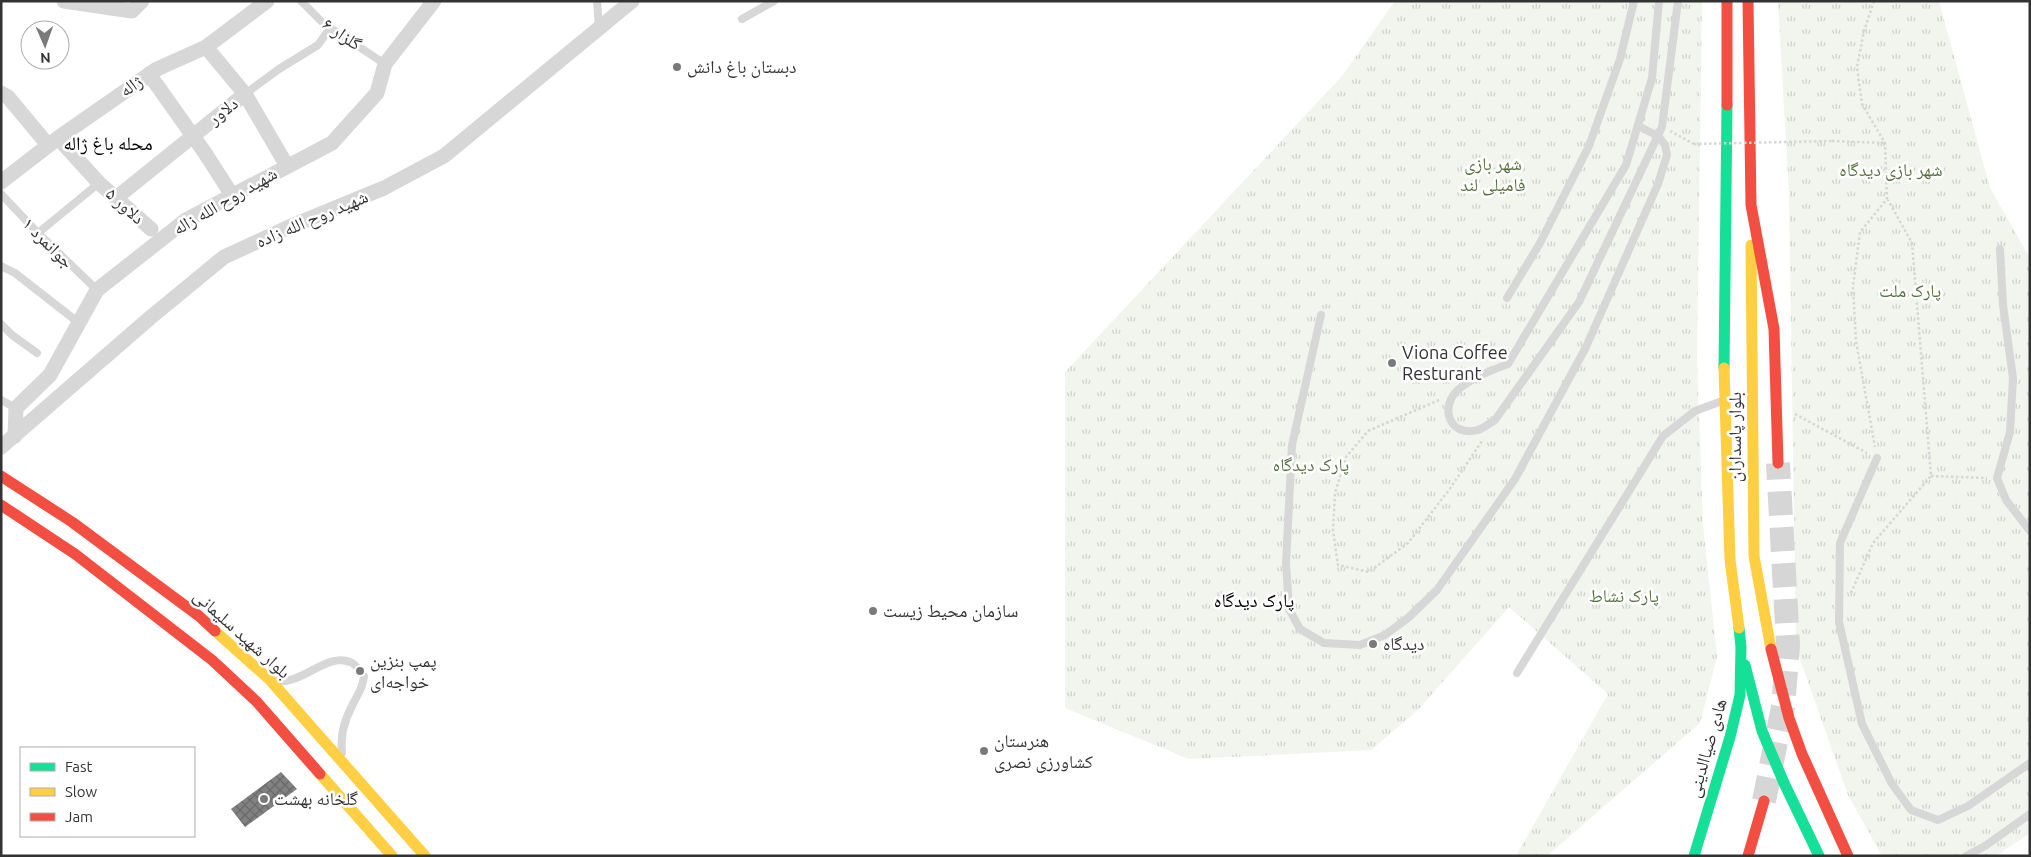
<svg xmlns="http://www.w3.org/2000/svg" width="2031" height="857" font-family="Ubuntu,'Noto Naskh Arabic',sans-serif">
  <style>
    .park { fill: url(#park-tufts) }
    .building { fill: url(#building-cross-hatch) }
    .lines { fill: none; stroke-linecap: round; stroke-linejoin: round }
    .primary-tunnel { stroke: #d6d6d6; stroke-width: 24; stroke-dasharray: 24 12; stroke-linecap: butt }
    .path { stroke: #d6d6d6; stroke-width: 2.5; stroke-dasharray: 2.5 2.5; stroke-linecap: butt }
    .lane { stroke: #d7d7d7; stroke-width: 8 }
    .street { stroke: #d7d7d7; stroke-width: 15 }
    .fast { stroke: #16e098; stroke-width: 11 }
    .slow { stroke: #ffcf43; stroke-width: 11 }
    .jam { stroke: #f24e42; stroke-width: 11 }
    .path-bridge { stroke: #d6d6d6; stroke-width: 2.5; stroke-dasharray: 2.5 2.5; stroke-linecap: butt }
    .poi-dot { fill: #7a7a7a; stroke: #fff; stroke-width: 2 }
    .labels { text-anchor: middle; stroke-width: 5; stroke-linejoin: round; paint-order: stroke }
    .street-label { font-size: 18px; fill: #333; stroke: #fff }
    .poi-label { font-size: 18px; fill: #333; stroke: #fff; text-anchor: start }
    .park-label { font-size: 18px; fill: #56703f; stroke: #fff }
    .neighbourhood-label { font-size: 19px; fill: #000; stroke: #fff }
  </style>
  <defs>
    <pattern id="park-tufts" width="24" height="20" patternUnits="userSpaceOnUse" patternTransform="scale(1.25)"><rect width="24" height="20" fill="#f1f5ed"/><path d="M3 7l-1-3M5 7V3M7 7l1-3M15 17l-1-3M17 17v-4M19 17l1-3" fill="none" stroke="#cfd2cc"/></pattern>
    <pattern id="building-cross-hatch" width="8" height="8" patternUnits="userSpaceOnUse" patternTransform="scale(1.25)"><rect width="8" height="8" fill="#818181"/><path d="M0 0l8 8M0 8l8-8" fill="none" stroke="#6a6a6a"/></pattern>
  </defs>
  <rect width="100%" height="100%" fill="#fff"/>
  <g class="park">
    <polygon points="1395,1 1702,1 1697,359 1703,524 1717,657 1700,723 1547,856 1516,856 1608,694 1509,607 1417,711 1371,750 1189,759 1065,708 1065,372 1342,76"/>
    <polygon points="1778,1 1939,1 1990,188 2030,258 2030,833 1996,856 1882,856 1848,795 1796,648 1789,195"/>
  </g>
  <polygon class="building" points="281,772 297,789 245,827 231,809"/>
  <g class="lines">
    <polyline class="primary-tunnel" points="1764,801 1783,707 1788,645 1778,463"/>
    <g class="path">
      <polyline points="1874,1 1864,31 1857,67 1862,104 1885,143 1887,199 1860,232 1853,286 1856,341 1875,447"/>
      <polyline points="1670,131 1694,144"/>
      <polyline points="1832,141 1885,143"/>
      <polyline points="1439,400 1368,431 1346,457 1335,493 1333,530 1338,565 1369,572 1408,543 1449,490 1482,441"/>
      <polyline points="1795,414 1867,453"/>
      <polyline points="1931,476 1987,478"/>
      <polyline points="1851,593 1873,543 1931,476 1912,243 1888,200"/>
    </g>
    <g class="lane">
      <polyline points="301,1 323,23 385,64"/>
      <polyline points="597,1 599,28"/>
      <path d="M 1659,1 L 1652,78 L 1626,165 L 1508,364 C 1490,371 1473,377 1459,389 C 1438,407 1450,438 1478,430 C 1484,428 1490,423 1495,420 L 1579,302 L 1662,127 L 1678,1"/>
      <polyline points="742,19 774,1"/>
      <polyline points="245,94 279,69 318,45 330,28"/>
      <polyline points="1,194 38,233 97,290"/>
      <polyline points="38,233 99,183"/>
      <polyline points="2000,249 2003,305 2013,378 2010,432 1997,478 2006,500 2030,531"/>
      <polyline points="1,266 15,273 79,323"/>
      <polyline points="1507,298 1540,243 1589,146 1620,59 1634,1"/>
      <polyline points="1321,315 1292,445 1286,563 1289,609 1300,629 1324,643 1360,645 1385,635 1408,618 1437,590 1515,479 1586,347 1658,184 1667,155 1665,145 1658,136 1638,126"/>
      <polyline points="1,324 12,335 37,353"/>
      <polyline points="1,400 16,408"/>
      <polyline points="1877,458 1840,543 1839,622 1862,724 1892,784 1911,810 1938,820 1968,806 2030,763"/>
      <polyline points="1517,673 1663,436 1695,411 1722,401"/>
      <path d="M 276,681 C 302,685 327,652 350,662 C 356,664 360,672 364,676 C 363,689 357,695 352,706 C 344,721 340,736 342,753"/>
      <polyline points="1966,856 1985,846 2030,814"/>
    </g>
    <g class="street">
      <polyline points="64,1 132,11 142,1"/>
      <polyline points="206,47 245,94 287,166"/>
      <polyline points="149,74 205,153 232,195"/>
      <polyline points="1,93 8,97 48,145"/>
      <polyline points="58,138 99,183 151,229"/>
      <polyline points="1,182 58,138 157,69 206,47 267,1"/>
      <polyline points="116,198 245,94"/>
      <polyline points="15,436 16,408 50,375 97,290 186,220 332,143 377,93 385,64 434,1"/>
      <polyline points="1,447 151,317 224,257 289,227 384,188 444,156 632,1"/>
    </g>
    <g class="fast">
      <polyline points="1724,368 1727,105"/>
      <polyline points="1745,665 1762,731 1784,783 1819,856"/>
      <polyline points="1694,856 1730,737 1740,695 1741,647 1739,628"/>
    </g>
    <g class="slow">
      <polyline points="1751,245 1754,556 1771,649"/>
      <polyline points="1724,368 1730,560 1739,628"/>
      <polyline points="215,631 270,680 425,856"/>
      <polyline points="320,774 392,856"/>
    </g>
    <g class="jam">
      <polyline points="1727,1 1727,105"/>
      <polyline points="1748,1 1751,205 1774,329 1778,463"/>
      <polyline points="1,476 72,522 199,616 215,631"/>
      <polyline points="1,505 75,554 212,660 257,702 320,774"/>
      <polyline points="1771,649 1789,718 1802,754 1848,856"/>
      <polyline points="1748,856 1764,801"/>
    </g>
    <polyline class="path-bridge" points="1694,144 1832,141"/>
  </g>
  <g class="poi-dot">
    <circle cx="677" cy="67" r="5"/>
    <circle cx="1392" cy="363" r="5"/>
    <circle cx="873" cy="611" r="5"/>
    <circle cx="1373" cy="644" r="5"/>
    <circle cx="360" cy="671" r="5"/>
    <circle cx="984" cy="751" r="5"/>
    <circle cx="264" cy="799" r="5"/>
  </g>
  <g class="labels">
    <g class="street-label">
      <text transform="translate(342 34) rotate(35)" y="6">گلزار ۶</text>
      <text transform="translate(131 86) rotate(-35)" y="6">ژاله</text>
      <text transform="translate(223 111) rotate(-38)" y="6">دلاور</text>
      <text transform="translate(225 201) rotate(-30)" y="6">شهید روح الله زاله</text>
      <text transform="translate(125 206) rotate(42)" y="6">دلاور ۵</text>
      <text transform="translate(312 219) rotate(-23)" y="6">شهید روح الله زاده</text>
      <text transform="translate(48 243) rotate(45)" y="6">جوانمرد ۱</text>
      <text transform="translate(1735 437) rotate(-90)" y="6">بلوار پاسداران</text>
      <text transform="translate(242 634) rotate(42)" y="6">بلوار شهید سلیمانی</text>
      <text transform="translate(1707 748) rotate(-74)" y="6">هادی ضیاالدینی</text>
    </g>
    <g class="poi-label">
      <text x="687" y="73">دبستان باغ دانش</text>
      <text x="1402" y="359">Viona Coffee<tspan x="1402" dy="21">Resturant</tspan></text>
      <text x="883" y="617">سازمان محیط زیست</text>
      <text x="1383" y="650">دیدگاه</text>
      <text x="370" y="667">پمپ بنزین<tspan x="370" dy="21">خواجه‌ای</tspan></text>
      <text x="994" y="747">هنرستان<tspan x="994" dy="21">کشاورزی نصری</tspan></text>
      <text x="274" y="805">گلخانه بهشت</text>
    </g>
    <g class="park-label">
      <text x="1493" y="170">شهر بازی<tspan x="1493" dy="21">فامیلی لند</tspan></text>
      <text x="1891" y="176">شهر بازی دیدگاه</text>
      <text x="1910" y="297">پارک ملت</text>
      <text x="1311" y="471">پارک دیدگاه</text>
      <text x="1624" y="602">پارک نشاط</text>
    </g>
    <g class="neighbourhood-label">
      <text x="108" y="150">محله باغ ژاله</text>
      <text x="1254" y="607">پارک دیدگاه</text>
    </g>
  </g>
  <rect width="2031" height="857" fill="none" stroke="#333333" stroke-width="5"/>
  <rect x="20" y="747" width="175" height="90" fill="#ffffff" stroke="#adadad"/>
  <rect x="30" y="763" width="25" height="8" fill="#16e098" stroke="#adadad"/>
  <text x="65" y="772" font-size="15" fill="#333333">Fast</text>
  <rect x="30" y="788" width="25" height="8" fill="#ffcf43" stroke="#adadad"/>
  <text x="65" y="797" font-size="15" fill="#333333">Slow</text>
  <rect x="30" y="813" width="25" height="8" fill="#f24e42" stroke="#adadad"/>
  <text x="65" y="822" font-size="15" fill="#333333">Jam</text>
  <g transform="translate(45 45) rotate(178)"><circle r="24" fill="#ffffff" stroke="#adadad"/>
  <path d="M0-4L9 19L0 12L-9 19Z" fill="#7a7a7a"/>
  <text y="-8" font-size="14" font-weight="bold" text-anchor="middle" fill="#333333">N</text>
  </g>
</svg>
